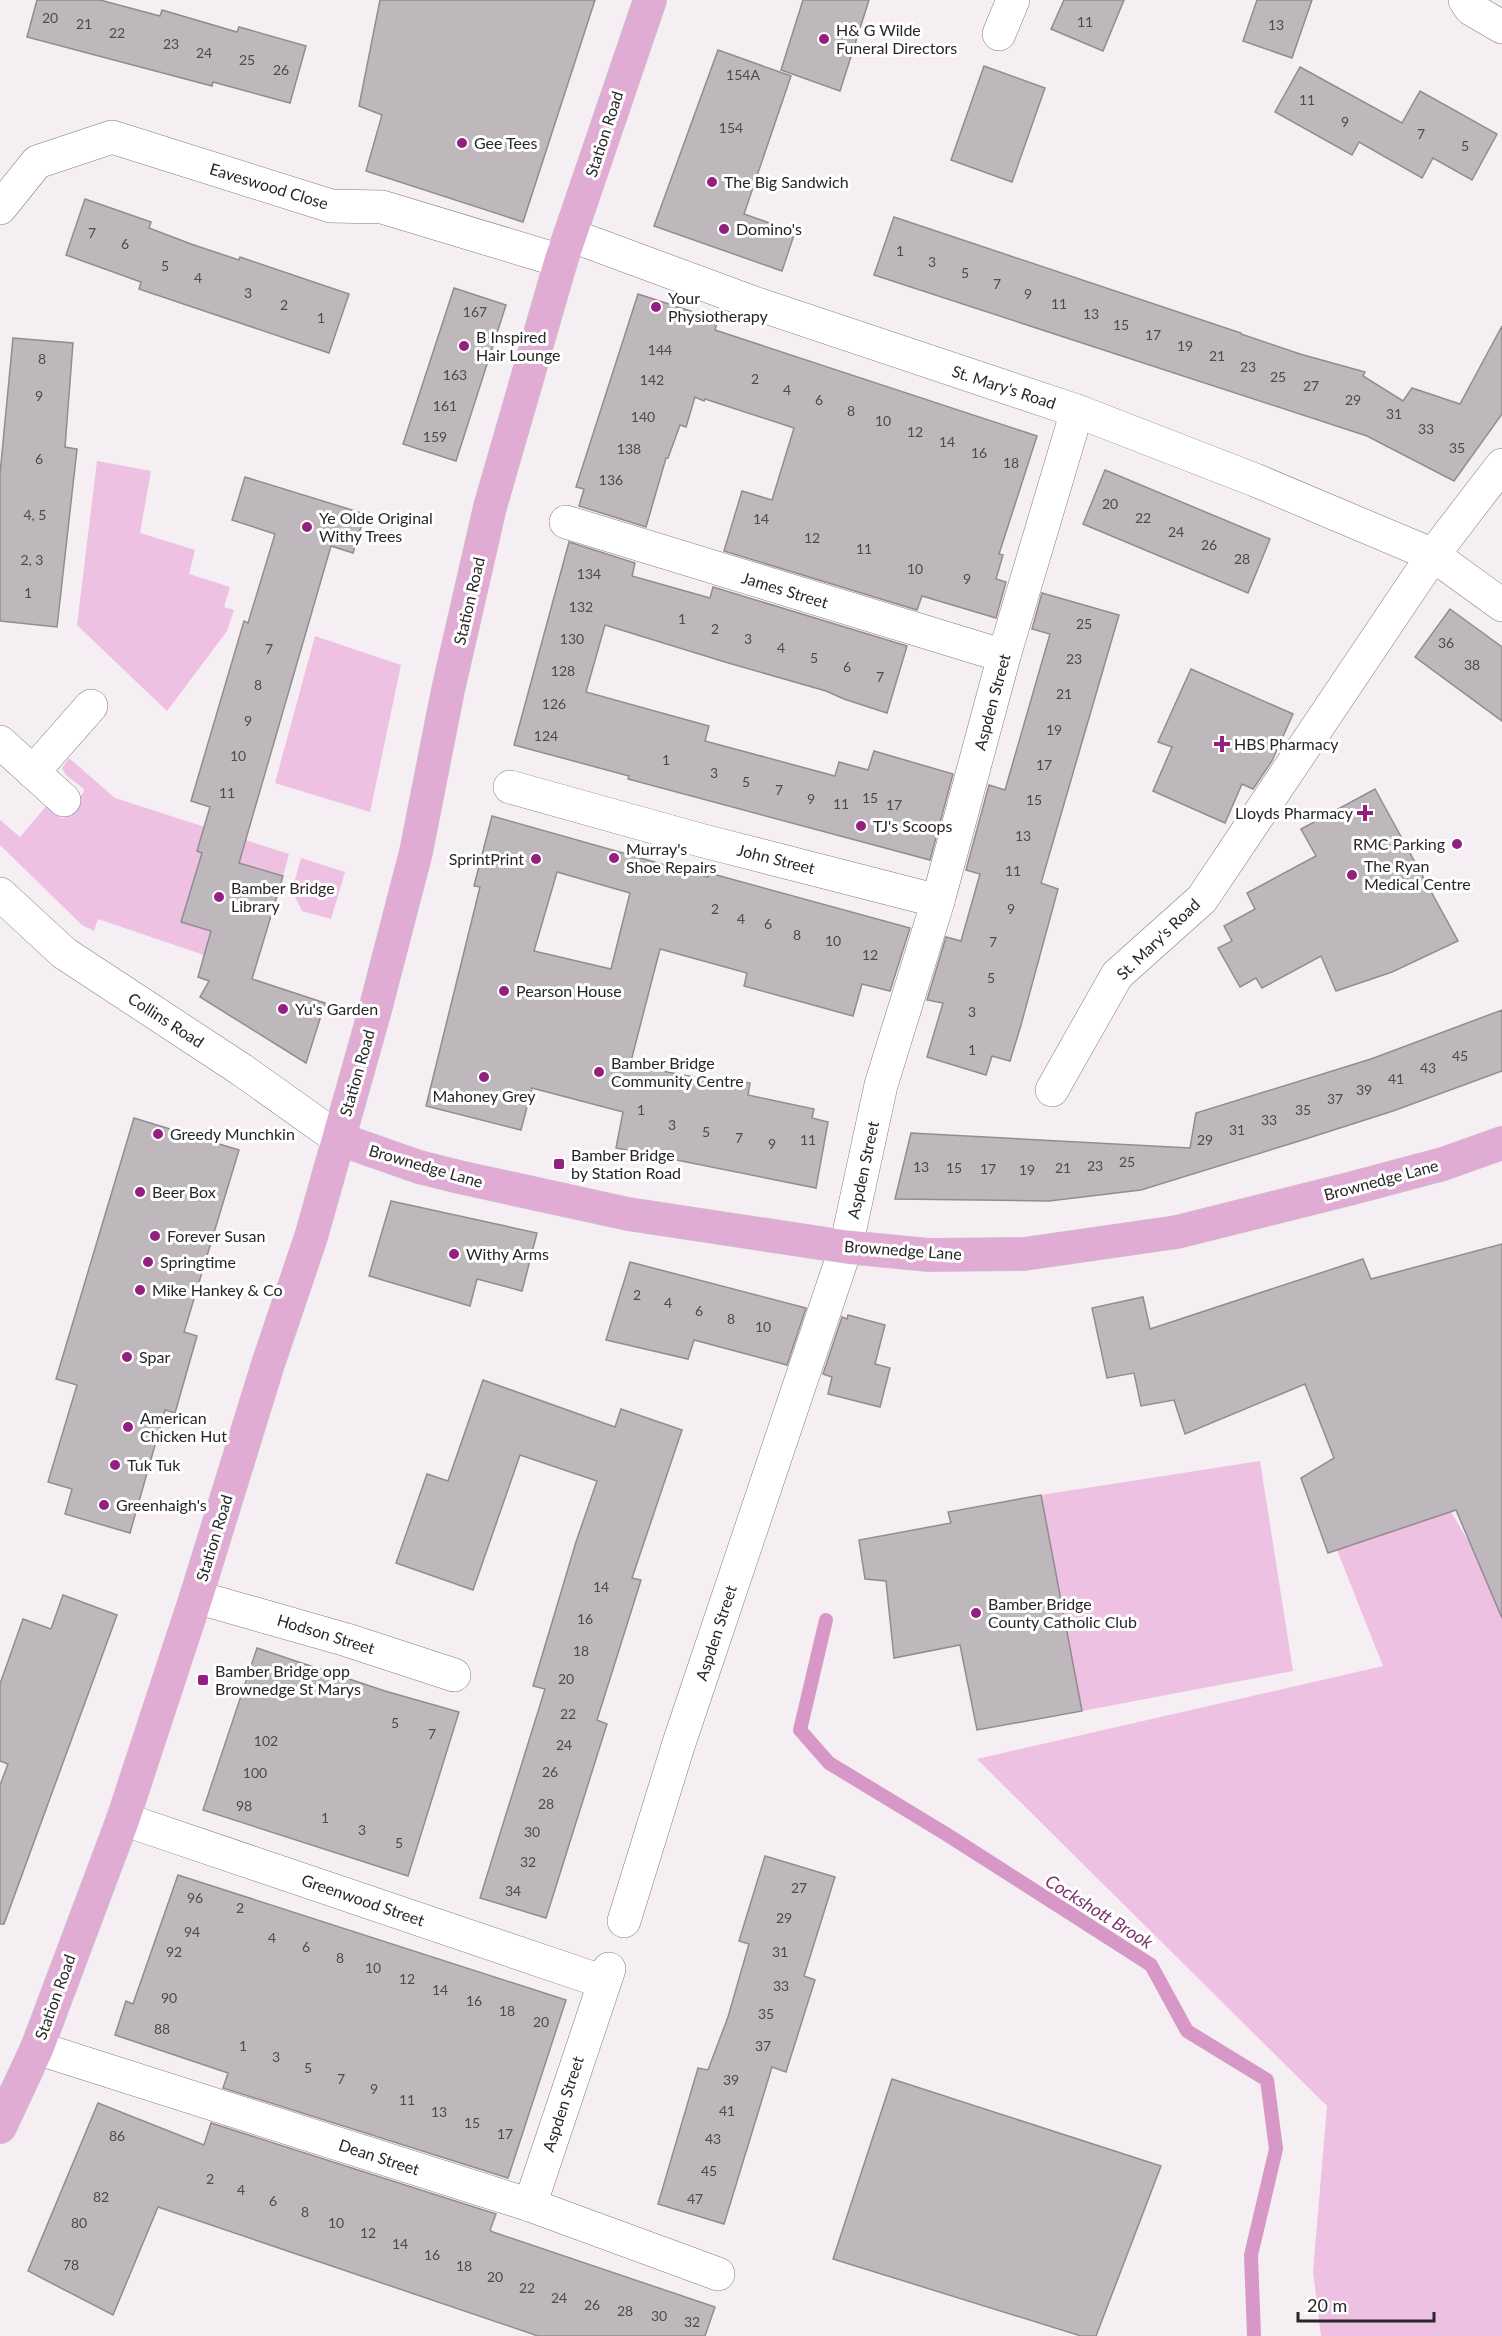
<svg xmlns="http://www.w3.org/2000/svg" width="1502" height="2336" font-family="Lato,sans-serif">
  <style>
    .green { fill: #eec0e1 }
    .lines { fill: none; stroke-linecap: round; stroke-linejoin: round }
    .stream { stroke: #d898c7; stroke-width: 14 }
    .building { fill: #beb8bc; stroke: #928c90; stroke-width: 1.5; fill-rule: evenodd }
    .minor-casing { stroke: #817c80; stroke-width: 34 }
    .major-casing { stroke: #cbcbcb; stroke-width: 34 }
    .minor { stroke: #fff; stroke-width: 33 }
    .major { stroke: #e1acd4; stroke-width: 33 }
    .poi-dot { fill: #93207f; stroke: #fff; stroke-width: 2 }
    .labels { text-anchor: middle; stroke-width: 6; stroke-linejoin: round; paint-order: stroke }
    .number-label { font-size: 14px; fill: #4e4a4d }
    .poi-label { font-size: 16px; fill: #282628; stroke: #fff; text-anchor: start }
    .street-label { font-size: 16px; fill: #282628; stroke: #fff }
    .water-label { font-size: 18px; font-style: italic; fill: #7f336f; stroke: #fff }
  </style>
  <rect width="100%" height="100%" fill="#f5eef3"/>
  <g class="green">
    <polygon points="97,461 151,471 140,533 195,550 189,574 230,587 224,607 234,610 227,631 167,711 77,625"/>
    <polygon points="315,636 401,665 370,812 275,783"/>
    <polygon points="69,758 115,798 289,854 283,876 225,859 199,843 197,851 202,853 182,922 262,946 254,972 98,919 94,931 82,925 0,845 0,820 20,837 47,805 62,819 83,793 84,789 66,775 62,768"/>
    <polygon points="301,858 345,872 331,919 302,911 292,891"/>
    <polygon points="1260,1461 1293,1671 1082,1711 1041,1495"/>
    <polygon points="1451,1512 1473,1549 1502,1619 1502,2336 1321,2336 1313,2272 1327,2106 977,1759 1383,1666 1337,1550"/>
  </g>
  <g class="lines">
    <polyline class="stream" points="826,1620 800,1730 829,1763 946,1834 1151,1965 1187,2031 1267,2080 1276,2149 1251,2255 1254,2336"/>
  </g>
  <g class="building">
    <polygon points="37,0 100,0 160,16 162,10 237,32 239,27 306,46 290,103 213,82 212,86 27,37"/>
    <polygon points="380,0 595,0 523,222 366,171 382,115 359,106"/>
    <polygon points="803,0 869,0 840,91 781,70"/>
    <polygon points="1064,0 1124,0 1103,51 1051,29"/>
    <polygon points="1257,0 1312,0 1292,58 1243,41"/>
    <polygon points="718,50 791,76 744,214 795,232 782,271 654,226"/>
    <polygon points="984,66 1045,88 1012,182 951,160"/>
    <polygon points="1300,67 1402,123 1420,91 1497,134 1472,180 1433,158 1422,178 1359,142 1352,155 1275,112"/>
    <polygon points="85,199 151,222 149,228 191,244 239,260 240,257 349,294 329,353 139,289 141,282 66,255"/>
    <polygon points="894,217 1241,333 1241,334 1300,354 1365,372 1363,376 1403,401 1412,388 1460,404 1502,326 1502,414 1454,481 1367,436 874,275"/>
    <polygon points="454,288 506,305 456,461 403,444"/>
    <polygon points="638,294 718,320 715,330 1037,436 999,554 1003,555 996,579 1006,582 996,618 922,596 917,610 724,551 742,491 772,500 794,428 705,399 704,401 695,397 686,427 680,425 668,458 666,458 646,527 579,506 584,489 576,487"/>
    <polygon points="13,338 73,343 65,447 77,449 57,627 0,621 0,474"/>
    <polygon points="1105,470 1270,539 1248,593 1083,524"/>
    <polygon points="245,477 365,514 353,553 331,546 239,863 283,876 252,979 325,1003 306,1063 200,997 209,981 198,977 211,931 181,922 202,853 197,851 210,807 191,801 244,621 248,623 275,534 232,520"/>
    <polygon points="569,542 635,563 632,576 710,598 713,587 907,646 887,713 844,699 826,691 725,662 605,625 586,692 709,726 705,741 835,776 839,762 868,770 874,751 953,774 930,860 628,779 629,776 514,745"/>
    <polygon points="1042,593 1119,615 1041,883 1058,889 1021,1025 1010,1061 992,1056 986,1075 927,1057 943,1003 927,1000 946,937 961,941 980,874 966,870 989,785 1005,790 1050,634 1032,629"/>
    <polygon points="1450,609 1502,647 1502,721 1415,657"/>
    <polygon points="1191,669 1293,714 1272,761 1253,789 1242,784 1225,823 1153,791 1172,747 1158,742"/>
    <polygon points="1375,789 1458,941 1392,972 1336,991 1321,956 1262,988 1256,978 1240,987 1218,948 1232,941 1224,926 1255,909 1247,893 1316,856 1301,829"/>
    <path d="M 492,816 L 708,877 L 709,873 L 910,928 L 890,991 L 862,984 L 853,1016 L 744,986 L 747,973 L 660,949 L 630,1065 L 715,1081 L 716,1077 L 750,1083 L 748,1095 L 814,1109 L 812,1118 L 828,1122 L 816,1188 L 616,1148 L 623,1112 L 532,1088 L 521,1130 L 426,1106 L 480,887 L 474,886 ZM 557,872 L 630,893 L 611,969 L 534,951 Z"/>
    <polygon points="1502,1010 1502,1071 1393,1111 1296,1142 1141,1190 1049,1201 895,1199 911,1133 1190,1148 1196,1113 1371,1059"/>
    <polygon points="134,1118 239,1150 184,1332 197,1336 175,1413 165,1410 130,1533 65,1514 72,1489 48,1482 77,1385 56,1379"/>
    <polygon points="391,1201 537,1233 522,1291 477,1279 470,1306 369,1276"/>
    <polygon points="1502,1244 1502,1618 1456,1510 1328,1553 1301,1478 1334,1458 1305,1384 1185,1434 1174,1400 1141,1406 1134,1373 1107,1378 1092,1308 1143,1297 1150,1329 1363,1259 1371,1279"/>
    <polygon points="630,1262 806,1308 787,1365 694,1340 688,1359 606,1340"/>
    <polygon points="848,1315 885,1325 875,1364 890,1368 880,1407 828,1394 832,1377 823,1374 842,1317 847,1319"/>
    <polygon points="483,1380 615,1427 621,1409 682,1430 632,1578 641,1580 597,1720 607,1724 546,1918 480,1898 545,1689 533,1686 576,1542 597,1481 520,1455 473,1590 396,1563 427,1474 448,1481"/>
    <polygon points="1041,1495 1082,1711 977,1730 960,1645 894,1658 886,1581 865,1579 859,1540 951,1523 948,1512"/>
    <polygon points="63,1595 117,1615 4,1924 0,1924 0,1785 8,1764 0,1761 0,1684 23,1619 51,1629"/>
    <polygon points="257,1648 385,1691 459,1712 408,1876 203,1810"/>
    <polygon points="765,1856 835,1877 804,1976 815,1980 786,2072 772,2067 724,2224 658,2204 698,2068 708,2070 728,2017 749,1944 739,1941"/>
    <polygon points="178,1875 566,2000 508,2178 223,2088 228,2073 115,2035 126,2001 133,2004"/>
    <polygon points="892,2079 1161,2166 1096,2336 1081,2336 833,2259"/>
    <polygon points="98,2103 204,2145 211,2123 496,2214 490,2230 493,2232 715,2307 705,2336 538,2336 158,2207 113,2315 28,2271"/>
  </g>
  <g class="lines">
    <g class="minor-casing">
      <g id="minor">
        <polyline points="1465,0 1471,9 1502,27"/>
        <polyline points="999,34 1013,0"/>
        <polyline points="0,208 37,162 112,137 331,206 382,207 561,261"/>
        <polyline points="570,235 754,303 1077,411 1255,480 1433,555 1502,605"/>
        <polyline points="566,522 1004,656"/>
        <polyline points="0,742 64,800"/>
        <polyline points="33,772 91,706"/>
        <polyline points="510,787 700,840 938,901"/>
        <polyline points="0,894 64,953 242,1070 339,1139"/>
        <polyline points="1052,1090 1117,975 1202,899 1433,555 1502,465"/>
        <polyline points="196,1597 347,1640 454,1675"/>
        <polyline points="123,1819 604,1982"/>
        <polyline points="624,1921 678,1746 846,1247 881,1085 938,901 1004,656 1077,411"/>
        <polyline points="37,2048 530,2205 718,2274"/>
        <polyline points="530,2205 609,1969"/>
      </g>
    </g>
    <g class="major-casing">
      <g id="major">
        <polyline points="339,1139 419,1167 459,1177 628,1214 846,1247 929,1255 1024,1254 1177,1232 1349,1189 1443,1164 1502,1143"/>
        <polyline points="0,2127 37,2048 123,1819 196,1597 268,1364 311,1237 375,1010 416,852 448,690 490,507 561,261 650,0"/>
      </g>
    </g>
    <use href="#minor" class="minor"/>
    <use href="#major" class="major"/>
  </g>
  <g class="poi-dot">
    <circle cx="824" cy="39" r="6"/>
    <circle cx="462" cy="143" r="6"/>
    <circle cx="712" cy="182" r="6"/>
    <circle cx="724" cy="229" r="6"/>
    <circle cx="656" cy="307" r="6"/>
    <circle cx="464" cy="346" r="6"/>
    <circle cx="307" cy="527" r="6"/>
    <path d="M1219 735h6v6h6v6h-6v6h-6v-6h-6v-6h6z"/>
    <path d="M1362 804h6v6h6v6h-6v6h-6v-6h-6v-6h6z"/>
    <circle cx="861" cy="826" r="6"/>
    <circle cx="1457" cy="844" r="6"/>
    <circle cx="614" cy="858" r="6"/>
    <circle cx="536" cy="859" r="6"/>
    <circle cx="1352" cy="875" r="6"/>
    <circle cx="219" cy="897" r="6"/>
    <circle cx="504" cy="991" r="6"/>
    <circle cx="283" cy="1009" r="6"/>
    <circle cx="599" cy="1072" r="6"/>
    <circle cx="484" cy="1077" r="6"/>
    <circle cx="158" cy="1134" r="6"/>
    <rect x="553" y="1158" width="12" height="12" rx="3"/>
    <circle cx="140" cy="1192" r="6"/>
    <circle cx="155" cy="1236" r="6"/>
    <circle cx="454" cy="1254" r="6"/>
    <circle cx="148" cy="1262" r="6"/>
    <circle cx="140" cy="1290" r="6"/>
    <circle cx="127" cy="1357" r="6"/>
    <circle cx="128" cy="1427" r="6"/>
    <circle cx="115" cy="1465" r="6"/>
    <circle cx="104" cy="1505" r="6"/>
    <circle cx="976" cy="1613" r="6"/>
    <rect x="197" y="1674" width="12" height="12" rx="3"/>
  </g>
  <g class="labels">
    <g class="number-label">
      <text x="50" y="23">20</text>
      <text x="1085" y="27">11</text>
      <text x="84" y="29">21</text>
      <text x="1276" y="30">13</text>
      <text x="117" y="38">22</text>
      <text x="171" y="49">23</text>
      <text x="204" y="58">24</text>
      <text x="247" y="65">25</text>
      <text x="281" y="75">26</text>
      <text x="743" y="80">154A</text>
      <text x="1307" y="105">11</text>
      <text x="1345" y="127">9</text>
      <text x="731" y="133">154</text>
      <text x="1421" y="139">7</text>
      <text x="1465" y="151">5</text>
      <text x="92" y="238">7</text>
      <text x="125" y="249">6</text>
      <text x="900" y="256">1</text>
      <text x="932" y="267">3</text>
      <text x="165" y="271">5</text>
      <text x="965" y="278">5</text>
      <text x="198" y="283">4</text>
      <text x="997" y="289">7</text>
      <text x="248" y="298">3</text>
      <text x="1028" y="299">9</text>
      <text x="1059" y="309">11</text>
      <text x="284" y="310">2</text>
      <text x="475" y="317">167</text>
      <text x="1091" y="319">13</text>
      <text x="321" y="323">1</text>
      <text x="1121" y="330">15</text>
      <text x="1153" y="340">17</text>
      <text x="1185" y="351">19</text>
      <text x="660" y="355">144</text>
      <text x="1217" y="361">21</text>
      <text x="42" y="364">8</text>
      <text x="1248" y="372">23</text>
      <text x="455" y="380">163</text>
      <text x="1278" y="382">25</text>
      <text x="755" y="384">2</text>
      <text x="652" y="385">142</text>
      <text x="1311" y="391">27</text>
      <text x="787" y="395">4</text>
      <text x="39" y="401">9</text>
      <text x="819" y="405">6</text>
      <text x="1353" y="405">29</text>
      <text x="445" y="411">161</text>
      <text x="851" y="416">8</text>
      <text x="1394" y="419">31</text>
      <text x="643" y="422">140</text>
      <text x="883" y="426">10</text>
      <text x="1426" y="434">33</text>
      <text x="915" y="437">12</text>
      <text x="435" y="442">159</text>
      <text x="947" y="447">14</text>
      <text x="1457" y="453">35</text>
      <text x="629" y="454">138</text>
      <text x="979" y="458">16</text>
      <text x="39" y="464">6</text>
      <text x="1011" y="468">18</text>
      <text x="611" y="485">136</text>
      <text x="1110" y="509">20</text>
      <text x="35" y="520">4, 5</text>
      <text x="1143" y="523">22</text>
      <text x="761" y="524">14</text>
      <text x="1176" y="537">24</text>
      <text x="812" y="543">12</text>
      <text x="1209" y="550">26</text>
      <text x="864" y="554">11</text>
      <text x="1242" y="564">28</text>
      <text x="32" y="565">2, 3</text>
      <text x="915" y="574">10</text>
      <text x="589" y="579">134</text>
      <text x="967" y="584">9</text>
      <text x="28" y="598">1</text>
      <text x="581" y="612">132</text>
      <text x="682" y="624">1</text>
      <text x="1084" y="629">25</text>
      <text x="715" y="634">2</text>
      <text x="572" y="644">130</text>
      <text x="748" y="644">3</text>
      <text x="1446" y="648">36</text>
      <text x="781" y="653">4</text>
      <text x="269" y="654">7</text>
      <text x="814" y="663">5</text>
      <text x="1074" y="664">23</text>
      <text x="1472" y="670">38</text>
      <text x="847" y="672">6</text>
      <text x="563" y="676">128</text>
      <text x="880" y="682">7</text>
      <text x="258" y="690">8</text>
      <text x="1064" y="699">21</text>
      <text x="554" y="709">126</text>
      <text x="248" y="726">9</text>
      <text x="1054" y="735">19</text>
      <text x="546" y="741">124</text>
      <text x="238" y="761">10</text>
      <text x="666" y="765">1</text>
      <text x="1044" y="770">17</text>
      <text x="714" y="778">3</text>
      <text x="746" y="787">5</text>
      <text x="779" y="795">7</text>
      <text x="227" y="798">11</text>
      <text x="870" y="803">15</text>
      <text x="811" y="804">9</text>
      <text x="1034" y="805">15</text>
      <text x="841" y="809">11</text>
      <text x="894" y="810">17</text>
      <text x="1023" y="841">13</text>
      <text x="1013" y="876">11</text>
      <text x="715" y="914">2</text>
      <text x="1011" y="914">9</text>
      <text x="741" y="924">4</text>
      <text x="768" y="929">6</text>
      <text x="797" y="940">8</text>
      <text x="833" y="946">10</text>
      <text x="993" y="947">7</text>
      <text x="870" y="960">12</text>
      <text x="991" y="983">5</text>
      <text x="972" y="1017">3</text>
      <text x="972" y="1055">1</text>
      <text x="1460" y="1061">45</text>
      <text x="1428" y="1073">43</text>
      <text x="1396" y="1084">41</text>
      <text x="1364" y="1095">39</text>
      <text x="1335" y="1104">37</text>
      <text x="641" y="1115">1</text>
      <text x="1303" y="1115">35</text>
      <text x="1269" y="1125">33</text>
      <text x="672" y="1130">3</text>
      <text x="1237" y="1135">31</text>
      <text x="706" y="1137">5</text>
      <text x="739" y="1143">7</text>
      <text x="808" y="1145">11</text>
      <text x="1205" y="1145">29</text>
      <text x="772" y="1149">9</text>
      <text x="1127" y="1167">25</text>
      <text x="1095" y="1171">23</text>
      <text x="921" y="1172">13</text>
      <text x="954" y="1173">15</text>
      <text x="1063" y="1173">21</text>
      <text x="988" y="1174">17</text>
      <text x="1027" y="1175">19</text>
      <text x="637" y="1300">2</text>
      <text x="668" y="1308">4</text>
      <text x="699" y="1316">6</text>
      <text x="731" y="1324">8</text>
      <text x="763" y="1332">10</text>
      <text x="601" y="1592">14</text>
      <text x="585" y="1624">16</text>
      <text x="581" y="1656">18</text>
      <text x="566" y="1684">20</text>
      <text x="568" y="1719">22</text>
      <text x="395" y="1728">5</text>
      <text x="432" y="1739">7</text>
      <text x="266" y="1746">102</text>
      <text x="564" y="1750">24</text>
      <text x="550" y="1777">26</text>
      <text x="255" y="1778">100</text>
      <text x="546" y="1809">28</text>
      <text x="244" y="1811">98</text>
      <text x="325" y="1823">1</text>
      <text x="362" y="1835">3</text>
      <text x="532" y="1837">30</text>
      <text x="399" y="1848">5</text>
      <text x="528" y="1867">32</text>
      <text x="799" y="1893">27</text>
      <text x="513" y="1896">34</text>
      <text x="195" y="1903">96</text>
      <text x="240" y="1913">2</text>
      <text x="784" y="1923">29</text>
      <text x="192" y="1937">94</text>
      <text x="272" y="1943">4</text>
      <text x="306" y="1952">6</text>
      <text x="174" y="1957">92</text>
      <text x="780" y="1957">31</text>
      <text x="340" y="1963">8</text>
      <text x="373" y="1973">10</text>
      <text x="407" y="1984">12</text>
      <text x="781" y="1991">33</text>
      <text x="440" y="1995">14</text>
      <text x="169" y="2003">90</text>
      <text x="474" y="2006">16</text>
      <text x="507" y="2016">18</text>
      <text x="766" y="2019">35</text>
      <text x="541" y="2027">20</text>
      <text x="162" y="2034">88</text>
      <text x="243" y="2051">1</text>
      <text x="763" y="2051">37</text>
      <text x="276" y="2062">3</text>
      <text x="308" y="2073">5</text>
      <text x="341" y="2084">7</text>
      <text x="731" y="2085">39</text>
      <text x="374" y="2094">9</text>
      <text x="407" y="2105">11</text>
      <text x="727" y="2116">41</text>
      <text x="439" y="2117">13</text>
      <text x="472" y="2128">15</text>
      <text x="505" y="2139">17</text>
      <text x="117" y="2141">86</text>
      <text x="713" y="2144">43</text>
      <text x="709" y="2176">45</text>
      <text x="210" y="2184">2</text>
      <text x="241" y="2195">4</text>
      <text x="101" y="2202">82</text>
      <text x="695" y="2204">47</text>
      <text x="273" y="2206">6</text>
      <text x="305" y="2217">8</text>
      <text x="79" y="2228">80</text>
      <text x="336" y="2228">10</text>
      <text x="368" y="2238">12</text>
      <text x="400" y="2249">14</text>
      <text x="432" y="2260">16</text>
      <text x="71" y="2270">78</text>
      <text x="464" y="2271">18</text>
      <text x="495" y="2282">20</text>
      <text x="527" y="2293">22</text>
      <text x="559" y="2303">24</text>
      <text x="592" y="2310">26</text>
      <text x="625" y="2316">28</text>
      <text x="659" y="2321">30</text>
      <text x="692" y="2327">32</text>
    </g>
    <g class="poi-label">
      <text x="836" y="36">H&amp; G Wilde<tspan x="836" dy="18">Funeral Directors</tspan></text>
      <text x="474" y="149">Gee Tees</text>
      <text x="724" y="188">The Big Sandwich</text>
      <text x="736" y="235">Domino's</text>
      <text x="668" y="304">Your<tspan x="668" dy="18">Physiotherapy</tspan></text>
      <text x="476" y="343">B Inspired<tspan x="476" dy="18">Hair Lounge</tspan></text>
      <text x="319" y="524">Ye Olde Original<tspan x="319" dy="18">Withy Trees</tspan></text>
      <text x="1234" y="750">HBS Pharmacy</text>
      <text x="1353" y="819" text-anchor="end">Lloyds Pharmacy</text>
      <text x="873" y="832">TJ's Scoops</text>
      <text x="1445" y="850" text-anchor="end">RMC Parking</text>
      <text x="626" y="855">Murray's<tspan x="626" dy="18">Shoe Repairs</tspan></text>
      <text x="524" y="865" text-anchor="end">SprintPrint</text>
      <text x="1364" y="872">The Ryan<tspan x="1364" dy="18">Medical Centre</tspan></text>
      <text x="231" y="894">Bamber Bridge<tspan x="231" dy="18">Library</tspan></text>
      <text x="516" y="997">Pearson House</text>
      <text x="295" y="1015">Yu's Garden</text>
      <text x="611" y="1069">Bamber Bridge<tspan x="611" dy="18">Community Centre</tspan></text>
      <text x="484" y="1102" text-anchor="middle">Mahoney Grey</text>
      <text x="170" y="1140">Greedy Munchkin</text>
      <text x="571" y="1161">Bamber Bridge<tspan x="571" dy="18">by Station Road</tspan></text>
      <text x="152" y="1198">Beer Box</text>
      <text x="167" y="1242">Forever Susan</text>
      <text x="466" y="1260">Withy Arms</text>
      <text x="160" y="1268">Springtime</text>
      <text x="152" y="1296">Mike Hankey &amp; Co</text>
      <text x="139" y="1363">Spar</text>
      <text x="140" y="1424">American<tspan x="140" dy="18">Chicken Hut</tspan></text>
      <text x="127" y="1471">Tuk Tuk</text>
      <text x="116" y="1511">Greenhaigh's</text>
      <text x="988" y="1610">Bamber Bridge<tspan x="988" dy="18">County Catholic Club</tspan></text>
      <text x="215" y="1677">Bamber Bridge opp<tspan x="215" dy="18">Brownedge St Marys</tspan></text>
    </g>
    <g class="street-label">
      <text transform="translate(604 134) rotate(-72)" y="6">Station Road</text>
      <text transform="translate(269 186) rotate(17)" y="6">Eaveswood Close</text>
      <text transform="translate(1004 387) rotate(18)" y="6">St. Mary's Road</text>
      <text transform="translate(785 590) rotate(17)" y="6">James Street</text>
      <text transform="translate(469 601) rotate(-77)" y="6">Station Road</text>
      <text transform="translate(992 702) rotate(-75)" y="6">Aspden Street</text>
      <text transform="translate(776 859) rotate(14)" y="6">John Street</text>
      <text transform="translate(1158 939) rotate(-44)" y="6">St. Mary's Road</text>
      <text transform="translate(166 1020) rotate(33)" y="6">Collins Road</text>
      <text transform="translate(357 1073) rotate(-74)" y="6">Station Road</text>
      <text transform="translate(426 1166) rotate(16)" y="6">Brownedge Lane</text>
      <text transform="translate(863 1170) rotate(-78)" y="6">Aspden Street</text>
      <text transform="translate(1381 1180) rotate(-15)" y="6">Brownedge Lane</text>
      <text transform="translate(903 1250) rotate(4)" y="6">Brownedge Lane</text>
      <text transform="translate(214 1538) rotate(-73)" y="6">Station Road</text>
      <text transform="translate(716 1633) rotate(-72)" y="6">Aspden Street</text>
      <text transform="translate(326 1634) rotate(17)" y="6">Hodson Street</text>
      <text transform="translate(363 1900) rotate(19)" y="6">Greenwood Street</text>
      <text transform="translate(55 1997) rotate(-70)" y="6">Station Road</text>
      <text transform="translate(563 2104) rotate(-72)" y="6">Aspden Street</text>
      <text transform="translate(379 2157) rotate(18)" y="6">Dean Street</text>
    </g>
    <g class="water-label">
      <text transform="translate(1099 1912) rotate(32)" y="6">Cockshott Brook</text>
    </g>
  </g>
  <path d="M1298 2312v9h136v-9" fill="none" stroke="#282628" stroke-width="3"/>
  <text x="1307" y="2312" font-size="18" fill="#282628" stroke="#ffffff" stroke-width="4.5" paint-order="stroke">20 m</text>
</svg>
